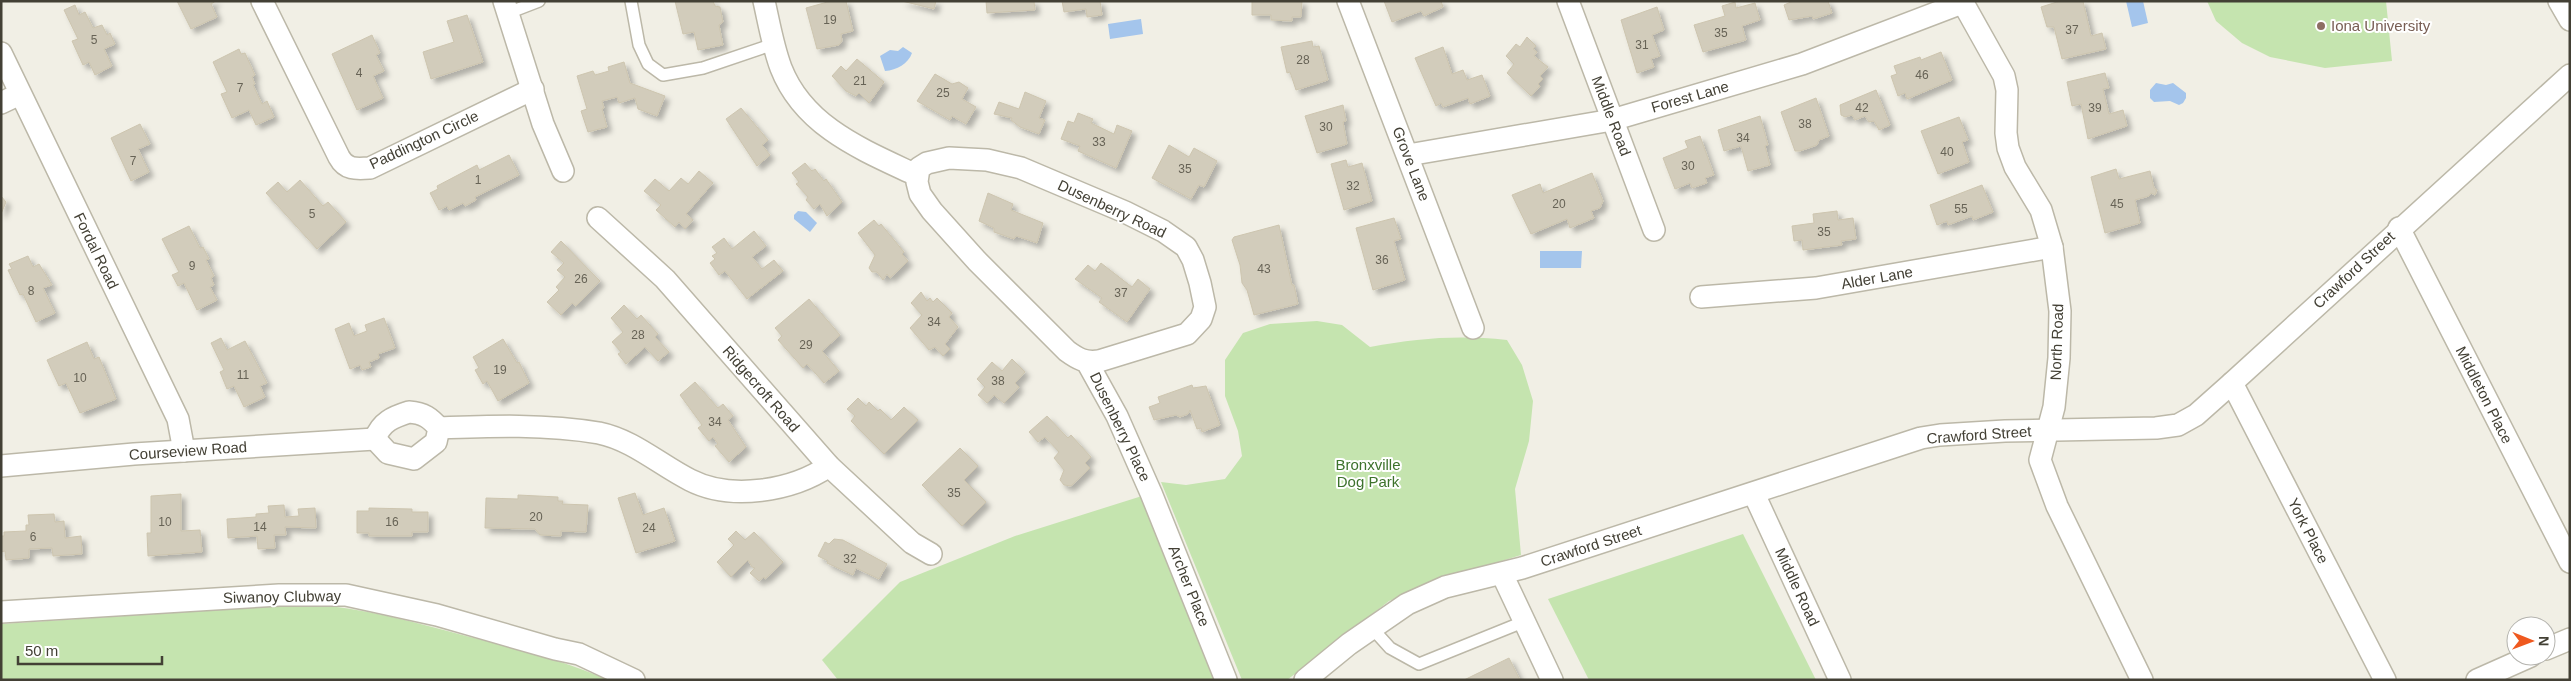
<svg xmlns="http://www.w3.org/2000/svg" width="2571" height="681" font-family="Helvetica,sans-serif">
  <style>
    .green { fill: #c5e4af }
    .water { fill: #a4c5ec }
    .building { fill: #d2ccbb; stroke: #cdc5af; filter: url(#shadow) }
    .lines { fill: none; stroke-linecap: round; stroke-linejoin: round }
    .lane-casing { stroke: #bcb8a8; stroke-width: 14 }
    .street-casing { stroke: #bcb8a8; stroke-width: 24 }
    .lane { stroke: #fff; stroke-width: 11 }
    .street { stroke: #fff; stroke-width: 21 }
    .education-dot { fill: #8d6e63; stroke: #fff; stroke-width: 2 }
    .labels { text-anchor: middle; stroke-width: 4; stroke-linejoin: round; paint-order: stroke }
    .number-label { font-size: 12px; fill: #676356 }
    .education-label { font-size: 15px; fill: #785e54; stroke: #fff; text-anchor: start }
    .street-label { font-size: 15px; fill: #434035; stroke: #fff }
    .park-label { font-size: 15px; fill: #3d722c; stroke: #fff }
  </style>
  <defs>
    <filter id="shadow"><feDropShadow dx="4.5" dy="4.5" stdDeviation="2.5" flood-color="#0004"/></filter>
  </defs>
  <rect width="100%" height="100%" fill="#f1efe5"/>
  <g class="green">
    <polygon points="2207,1 2386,1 2392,61 2325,68 2270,57 2242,43 2216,21"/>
    <path d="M 1317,321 L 1342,325 L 1370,347 C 1419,338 1458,335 1507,340 L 1522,365 L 1533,401 L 1529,441 L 1515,489 L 1521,555 L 1444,579 L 1389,601 L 1287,680 L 1242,680 L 1161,482 L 1186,485 L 1225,479 L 1242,456 L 1238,431 L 1225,396 L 1225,360 L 1243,333 L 1270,324 Z"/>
    <polygon points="1142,496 1214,680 838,680 822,660 900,582 1015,536"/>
    <polygon points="1743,534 1816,680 1589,680 1548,599"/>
    <path d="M 309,604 C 364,608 414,622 466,636 C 515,648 562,660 608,680 L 1,680 L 1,624 Z"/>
  </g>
  <g class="water">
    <polygon points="2126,1 2143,1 2148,23 2132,27"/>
    <polygon points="1141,19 1143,34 1110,39 1108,24"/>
    <path d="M 903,47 L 912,53 C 908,64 897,70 885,71 L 880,56 L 890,50 L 898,51 Z"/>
    <polygon points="2156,83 2166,85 2173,83 2186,93 2186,98 2183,103 2179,105 2170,101 2154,102 2150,98 2150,90"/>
    <polygon points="798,211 806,212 817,223 810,232 794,219 794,215"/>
    <polygon points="1540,251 1582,251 1581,268 1540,268"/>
  </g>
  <g class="building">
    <polygon points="177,1 216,1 211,4 217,17 191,29"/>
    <polygon points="675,1 713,1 715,6 720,7 723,22 719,25 723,45 698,50 694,32 683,34"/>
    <polygon points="831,1 846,1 853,31 841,34 842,41 839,45 817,49 806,8"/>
    <polygon points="902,1 936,1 934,9"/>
    <polygon points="986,1 1034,1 1035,10 987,13"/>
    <polygon points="1062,1 1100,1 1102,15 1087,17 1086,9 1064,12"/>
    <polygon points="1252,1 1302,1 1301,17 1292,17 1292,21 1271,20 1271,15 1252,15"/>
    <polygon points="1384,1 1441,1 1443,7 1424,16 1421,11 1392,22"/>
    <polygon points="1828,1 1832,13 1813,19 1812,16 1789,20 1784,5 1793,1"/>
    <polygon points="2060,1 2083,1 2091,36 2102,33 2106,49 2062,59 2054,27 2047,27 2041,7"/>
    <polygon points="1735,2 1736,8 1755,3 1760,20 1742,26 1746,40 1703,52 1694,25 1725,16 1722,6"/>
    <polygon points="75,5 79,15 85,12 93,28 102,25 107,35 110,33 115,44 104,49 112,66 95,75 89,62 83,65 72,41 78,39 64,10"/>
    <polygon points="1657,7 1664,30 1652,35 1660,56 1651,59 1654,67 1637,73 1621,20"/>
    <polygon points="467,15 483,62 431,79 423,52 454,42 447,21"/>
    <polygon points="372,35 380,53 376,55 384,71 373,76 383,98 357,110 332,54"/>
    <polygon points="1527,37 1536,46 1533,49 1537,52 1534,56 1548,67 1540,76 1543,79 1538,84 1540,86 1531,96 1507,73 1514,64 1506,56 1516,44 1520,47"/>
    <polygon points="1312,41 1313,47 1319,46 1328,80 1296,90 1290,72 1287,73 1281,47"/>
    <polygon points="1443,47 1452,74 1463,70 1467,80 1482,75 1490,96 1470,104 1468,98 1443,107 1441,103 1436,106 1415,58"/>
    <polygon points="239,49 241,54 245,53 255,75 252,77 255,84 253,85 262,104 267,101 274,117 256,125 249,110 232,118 221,94 227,92 213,62"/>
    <polygon points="1941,52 1952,80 1907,99 1905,93 1898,96 1891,76 1897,74 1894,66 1920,57 1921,60"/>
    <polygon points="857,59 884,82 869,103 859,93 856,96 846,91 832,76 841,66 846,71"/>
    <polygon points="624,62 630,83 665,96 657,116 638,109 635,98 619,103 617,97 602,101 604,108 602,109 607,127 588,132 581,111 587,109 577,76 593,71 595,75 609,71 608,67"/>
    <polygon points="2105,73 2109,88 2103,89 2109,114 2123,110 2127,126 2088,139 2081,104 2072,106 2067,82"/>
    <polygon points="935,74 952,84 959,82 968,88 962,99 976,107 966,124 952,116 950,120 917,101"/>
    <polygon points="1876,90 1890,125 1879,130 1874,121 1869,122 1865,116 1855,120 1852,115 1845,117 1841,115 1840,105"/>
    <polygon points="1025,92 1046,101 1039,118 1045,120 1039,134 1020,127 1011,120 1012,118 994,114 999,102 1019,109"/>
    <polygon points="1816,98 1829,136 1819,140 1817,145 1800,151 1795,151 1781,112"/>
    <polygon points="1343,105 1346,121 1343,122 1347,144 1317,153 1305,116"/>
    <polygon points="741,108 768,140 762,145 770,155 757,166 726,119"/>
    <polygon points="1078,113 1093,119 1091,123 1114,134 1117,125 1132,131 1116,168 1078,151 1080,146 1061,139 1068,121 1074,123"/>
    <polygon points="1760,116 1768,145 1765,146 1770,165 1748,171 1741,146 1724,151 1718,130"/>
    <polygon points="1959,117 1968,140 1962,142 1969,162 1938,174 1921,131"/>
    <polygon points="140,124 150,144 138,149 149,172 131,181 111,138"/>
    <polygon points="1700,136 1714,175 1705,178 1707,183 1692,188 1690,183 1675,189 1663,158 1688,148 1685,141"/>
    <polygon points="1169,145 1189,157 1194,148 1217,161 1204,187 1199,185 1191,199 1152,178"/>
    <polygon points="509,155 519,175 475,197 476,200 465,206 463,203 449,210 447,206 439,210 430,193 438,189 437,186 477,165 479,170"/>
    <polygon points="1346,160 1348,167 1362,163 1372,201 1344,210 1331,164"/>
    <polygon points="805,163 812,171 815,169 824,181 826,179 842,202 827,216 820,204 814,209 806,200 808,197 796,184 799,182 792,173"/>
    <polygon points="2116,169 2119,179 2150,171 2154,188 2157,190 2155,195 2151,193 2149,196 2135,200 2140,223 2105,233 2091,177"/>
    <polygon points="699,171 713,183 686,214 693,220 685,229 679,222 675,227 656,210 661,205 644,191 655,179 669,191 681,178 688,184"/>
    <polygon points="1592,173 1603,201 1600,208 1591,211 1594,218 1570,228 1567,219 1531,234 1512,195 1540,184 1543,193"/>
    <polygon points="300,180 323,206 328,202 346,222 317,249 266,193 278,182 287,192"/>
    <polygon points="1982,185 1993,212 1973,220 1972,216 1948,225 1947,221 1937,225 1930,205"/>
    <polygon points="988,193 1013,204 1011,210 1043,223 1037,243 1016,236 1014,239 994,232 994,228 979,221"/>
    <polygon points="1,196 6,202 1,214"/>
    <polygon points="1837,211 1838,220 1853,218 1856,239 1841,241 1842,245 1803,250 1802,240 1794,241 1792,226 1814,223 1813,214"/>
    <polygon points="1394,218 1401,239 1394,241 1405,280 1373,290 1356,228"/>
    <polygon points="874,220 879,226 881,224 904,252 902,254 908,261 890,278 887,274 883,280 877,272 872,272 869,268 875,255 858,233"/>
    <polygon points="1279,225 1292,285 1294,285 1298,304 1254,315 1247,290 1242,283 1240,265 1232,240 1234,237"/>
    <polygon points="189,226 200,248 203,247 209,259 206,260 214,276 211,278 214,285 210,287 217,300 197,310 184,283 178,286 172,275 179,272 162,239"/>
    <polygon points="754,231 766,246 752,257 762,269 774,260 783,271 747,299 725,271 719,275 710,263 715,259 712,256 717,253 712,247 724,238 732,249"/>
    <polygon points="561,241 600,281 576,306 572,303 561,315 547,302 559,290 556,287 565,277 557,270 564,263 551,252"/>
    <polygon points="28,256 33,267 39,264 52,285 43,288 55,313 36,322 23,294 20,295 8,270 12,269 9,264"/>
    <polygon points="1101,263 1132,287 1138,279 1150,289 1127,322 1099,302 1102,298 1075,279 1088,265 1095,271"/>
    <polygon points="921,292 927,301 930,298 933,302 937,298 952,313 949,317 958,327 945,344 950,349 943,356 935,347 929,350 910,328 922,315 911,303"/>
    <polygon points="809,299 840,335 822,351 839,371 824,383 807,364 803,368 778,340 782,336 775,328"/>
    <polygon points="624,305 637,319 641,315 658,334 655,337 669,352 658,361 645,347 626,364 618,354 621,352 612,342 623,332 611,318"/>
    <polygon points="384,318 395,348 378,354 379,358 369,362 371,367 362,370 360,365 350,369 335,329 349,323 354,336 367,331 365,325"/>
    <polygon points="221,338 227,350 245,341 267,383 260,386 265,397 244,407 234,386 227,389 220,372 224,370 211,343"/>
    <polygon points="503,339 517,363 519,362 529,383 498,401 487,381 483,384 475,370 479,368 473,357"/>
    <polygon points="87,342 94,359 99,357 116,399 80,413 66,383 59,386 47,360"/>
    <polygon points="1012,359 1025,372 1015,383 1019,387 1004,403 994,395 987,403 978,395 985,387 977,379 992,362 1002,371"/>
    <polygon points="695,382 718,408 723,404 733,416 728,420 746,447 729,462 715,446 718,444 713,437 709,441 698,428 702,425 680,395"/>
    <polygon points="1192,385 1193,388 1206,386 1220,425 1202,432 1201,428 1197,429 1190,410 1188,414 1180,417 1176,415 1154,420 1149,407 1160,403 1158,397"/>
    <polygon points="858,398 866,406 869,402 878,411 880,409 891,420 904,407 918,420 884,454 851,421 855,416 847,409"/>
    <polygon points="1047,416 1068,438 1071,435 1091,457 1085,463 1090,468 1071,486 1064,485 1060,480 1064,470 1054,458 1059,452 1045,437 1038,442 1029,432"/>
    <polygon points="960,448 978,466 964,480 986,502 962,526 922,485"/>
    <polygon points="635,493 643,515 664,508 675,541 636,553 618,498"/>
    <polygon points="181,494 181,531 200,530 202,552 148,556 147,533 151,533 151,496"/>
    <polygon points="518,495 558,497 558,501 563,501 562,504 588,505 586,532 561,531 561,536 540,535 535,529 485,528 486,498 518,499"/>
    <polygon points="284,505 285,517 299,516 298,509 315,508 316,528 285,527 286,535 274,535 275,548 258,549 257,536 228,538 227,519 256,517 256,514 269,513 268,506"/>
    <polygon points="369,508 412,509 412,512 428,512 428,532 412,532 412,536 369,536 369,533 357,533 357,511 369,511"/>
    <polygon points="54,514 55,522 64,521 65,538 81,536 82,554 53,556 52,548 29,549 29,558 6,560 5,551 1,552 1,536 4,536 4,532 26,531 26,525 29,525 28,515"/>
    <polygon points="736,531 745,540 754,532 783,562 765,579 764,577 759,581 750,573 755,568 752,567 748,560 731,577 717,562 734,545 728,539"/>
    <polygon points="834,539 843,540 887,564 879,579 856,568 853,575 827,563 828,561 818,556 825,542 829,544"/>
    <polygon points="1509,658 1520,680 1464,680"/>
  </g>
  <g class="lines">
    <g class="lane-casing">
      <g id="lane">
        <polyline points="631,1 639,45 648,64 663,75 703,68 774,44"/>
        <polyline points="508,13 539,1"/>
        <polyline points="1372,628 1390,648 1419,664 1523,622"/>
      </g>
    </g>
    <g class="street-casing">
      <g id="street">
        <path d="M 262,1 L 339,157 C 346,170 356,169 370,168 L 533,89"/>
        <polyline points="504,1 543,124 563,171"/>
        <path d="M 764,1 C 769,23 773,47 781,68 C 804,127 863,150 916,175"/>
        <polyline points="1348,1 1473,328"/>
        <polyline points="1568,1 1654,230"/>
        <polyline points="1962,1 2004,76 2007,90 2006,133 2008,148 2015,167 2041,210 2052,247 2060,311 2059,358 2054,407 2040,460 2057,506 2142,680"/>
        <polyline points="2559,1 2570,20"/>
        <polyline points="1,53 178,419 184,451"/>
        <polyline points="1,103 20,94"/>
        <polyline points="1408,155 1612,120 1802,64 1962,3"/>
        <path d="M 949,158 L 987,160 L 1021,168 L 1125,212 L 1163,231 L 1186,247 L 1193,260 L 1200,283 L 1205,307 L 1201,319 L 1187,334 L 1099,361 C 1085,363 1078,359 1067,351 L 977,261 L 932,211 L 920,194 L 917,182 L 919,168 L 927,163 Z"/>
        <polyline points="598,218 665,279 829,466 912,543 931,554"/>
        <polyline points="2399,228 2570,562"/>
        <polyline points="1701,297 1816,288 2052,247"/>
        <polyline points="1087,362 1117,416 1151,493 1226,680"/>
        <polyline points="2232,383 2385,680"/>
        <path d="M 409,412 C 424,413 430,418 439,428 L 436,442 L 414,459 L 388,453 L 375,439 C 381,422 393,417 409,412 Z"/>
        <path d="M 439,428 C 492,426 546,424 599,433 C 633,440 660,465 690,480 C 731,501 792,491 829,466"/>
        <polyline points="1,466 134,454 375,439"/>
        <polyline points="1754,494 1840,680"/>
        <polyline points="1502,574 1552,680"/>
        <polyline points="1,612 279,595 346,595 437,615 555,649 579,654 634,680"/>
        <polyline points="2546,649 2570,639"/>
        <polyline points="1305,680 1349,644 1407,604 1445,587 1522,568 1921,438 1940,435 2005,431 2156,428 2178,425 2196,415 2232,383 2570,75"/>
        <polyline points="2477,680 2531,656"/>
      </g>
    </g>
    <use href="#lane" class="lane"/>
    <use href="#street" class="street"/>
  </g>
  <circle class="education-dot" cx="2321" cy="26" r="5"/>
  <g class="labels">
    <g class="number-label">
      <text x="830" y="24">19</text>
      <text x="2072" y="34">37</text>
      <text x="1721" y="37">35</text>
      <text x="94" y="44">5</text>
      <text x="1642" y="49">31</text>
      <text x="1303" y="64">28</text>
      <text x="359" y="77">4</text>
      <text x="1922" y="79">46</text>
      <text x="860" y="85">21</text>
      <text x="240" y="92">7</text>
      <text x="943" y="97">25</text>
      <text x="1862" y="112">42</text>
      <text x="2095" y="112">39</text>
      <text x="1805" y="128">38</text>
      <text x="1326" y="131">30</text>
      <text x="1743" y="142">34</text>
      <text x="1099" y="146">33</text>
      <text x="1947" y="156">40</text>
      <text x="133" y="165">7</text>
      <text x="1688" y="170">30</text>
      <text x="1185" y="173">35</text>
      <text x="478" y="184">1</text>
      <text x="1353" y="190">32</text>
      <text x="1559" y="208">20</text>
      <text x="2117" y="208">45</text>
      <text x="1961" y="213">55</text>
      <text x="312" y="218">5</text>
      <text x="1824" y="236">35</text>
      <text x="1382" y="264">36</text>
      <text x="192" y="270">9</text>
      <text x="1264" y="273">43</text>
      <text x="581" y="283">26</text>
      <text x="31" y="295">8</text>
      <text x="1121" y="297">37</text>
      <text x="934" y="326">34</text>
      <text x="638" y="339">28</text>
      <text x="806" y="349">29</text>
      <text x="500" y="374">19</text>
      <text x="243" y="379">11</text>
      <text x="80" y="382">10</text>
      <text x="998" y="385">38</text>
      <text x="715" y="426">34</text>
      <text x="954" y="497">35</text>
      <text x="536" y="521">20</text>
      <text x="165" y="526">10</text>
      <text x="392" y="526">16</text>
      <text x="260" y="531">14</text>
      <text x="649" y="532">24</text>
      <text x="33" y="541">6</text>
      <text x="850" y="563">32</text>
    </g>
    <g class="education-label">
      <text x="2331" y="31">Iona University</text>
    </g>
    <g class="street-label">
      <text transform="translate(1690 97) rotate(-16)" y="5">Forest Lane</text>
      <text transform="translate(1611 116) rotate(69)" y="5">Middle Road</text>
      <text transform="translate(424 140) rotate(-25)" y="5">Paddington Circle</text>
      <text transform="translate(1411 164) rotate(69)" y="5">Grove Lane</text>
      <text transform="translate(1112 209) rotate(25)" y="5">Dusenberry Road</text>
      <text transform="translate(96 251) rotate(64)" y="5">Fordal Road</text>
      <text transform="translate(2354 270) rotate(-43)" y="5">Crawford Street</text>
      <text transform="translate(1877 278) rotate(-10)" y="5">Alder Lane</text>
      <text transform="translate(2057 342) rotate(-88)" y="5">North Road</text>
      <text transform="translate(761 389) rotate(49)" y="5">Ridgecroft Road</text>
      <text transform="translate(2484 395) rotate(63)" y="5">Middleton Place</text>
      <text transform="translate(1120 427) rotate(64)" y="5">Dusenberry Place</text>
      <text transform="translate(1979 435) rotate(-4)" y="5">Crawford Street</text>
      <text transform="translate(188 451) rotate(-4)" y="5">Courseview Road</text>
      <text transform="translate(2308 531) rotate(63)" y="5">York Place</text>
      <text transform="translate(1591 546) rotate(-18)" y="5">Crawford Street</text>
      <text transform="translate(1189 586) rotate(68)" y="5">Archer Place</text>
      <text transform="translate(1797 587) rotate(65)" y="5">Middle Road</text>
      <text transform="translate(282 597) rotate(-1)" y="5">Siwanoy Clubway</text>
    </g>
    <g class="park-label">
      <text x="1368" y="470">Bronxville<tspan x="1368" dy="17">Dog Park</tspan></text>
    </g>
  </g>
  <rect width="2571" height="681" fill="none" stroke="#434035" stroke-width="5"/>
  <g transform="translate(2531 641) rotate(91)"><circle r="24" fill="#ffffff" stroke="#b4b3ae"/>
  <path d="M0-4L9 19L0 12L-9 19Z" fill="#ef591f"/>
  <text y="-8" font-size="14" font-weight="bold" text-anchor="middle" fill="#434035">N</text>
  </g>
  <path d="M18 656v8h144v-8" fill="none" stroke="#434035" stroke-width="2.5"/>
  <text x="25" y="656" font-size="15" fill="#434035" stroke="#ffffff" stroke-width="4" paint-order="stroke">50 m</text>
</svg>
